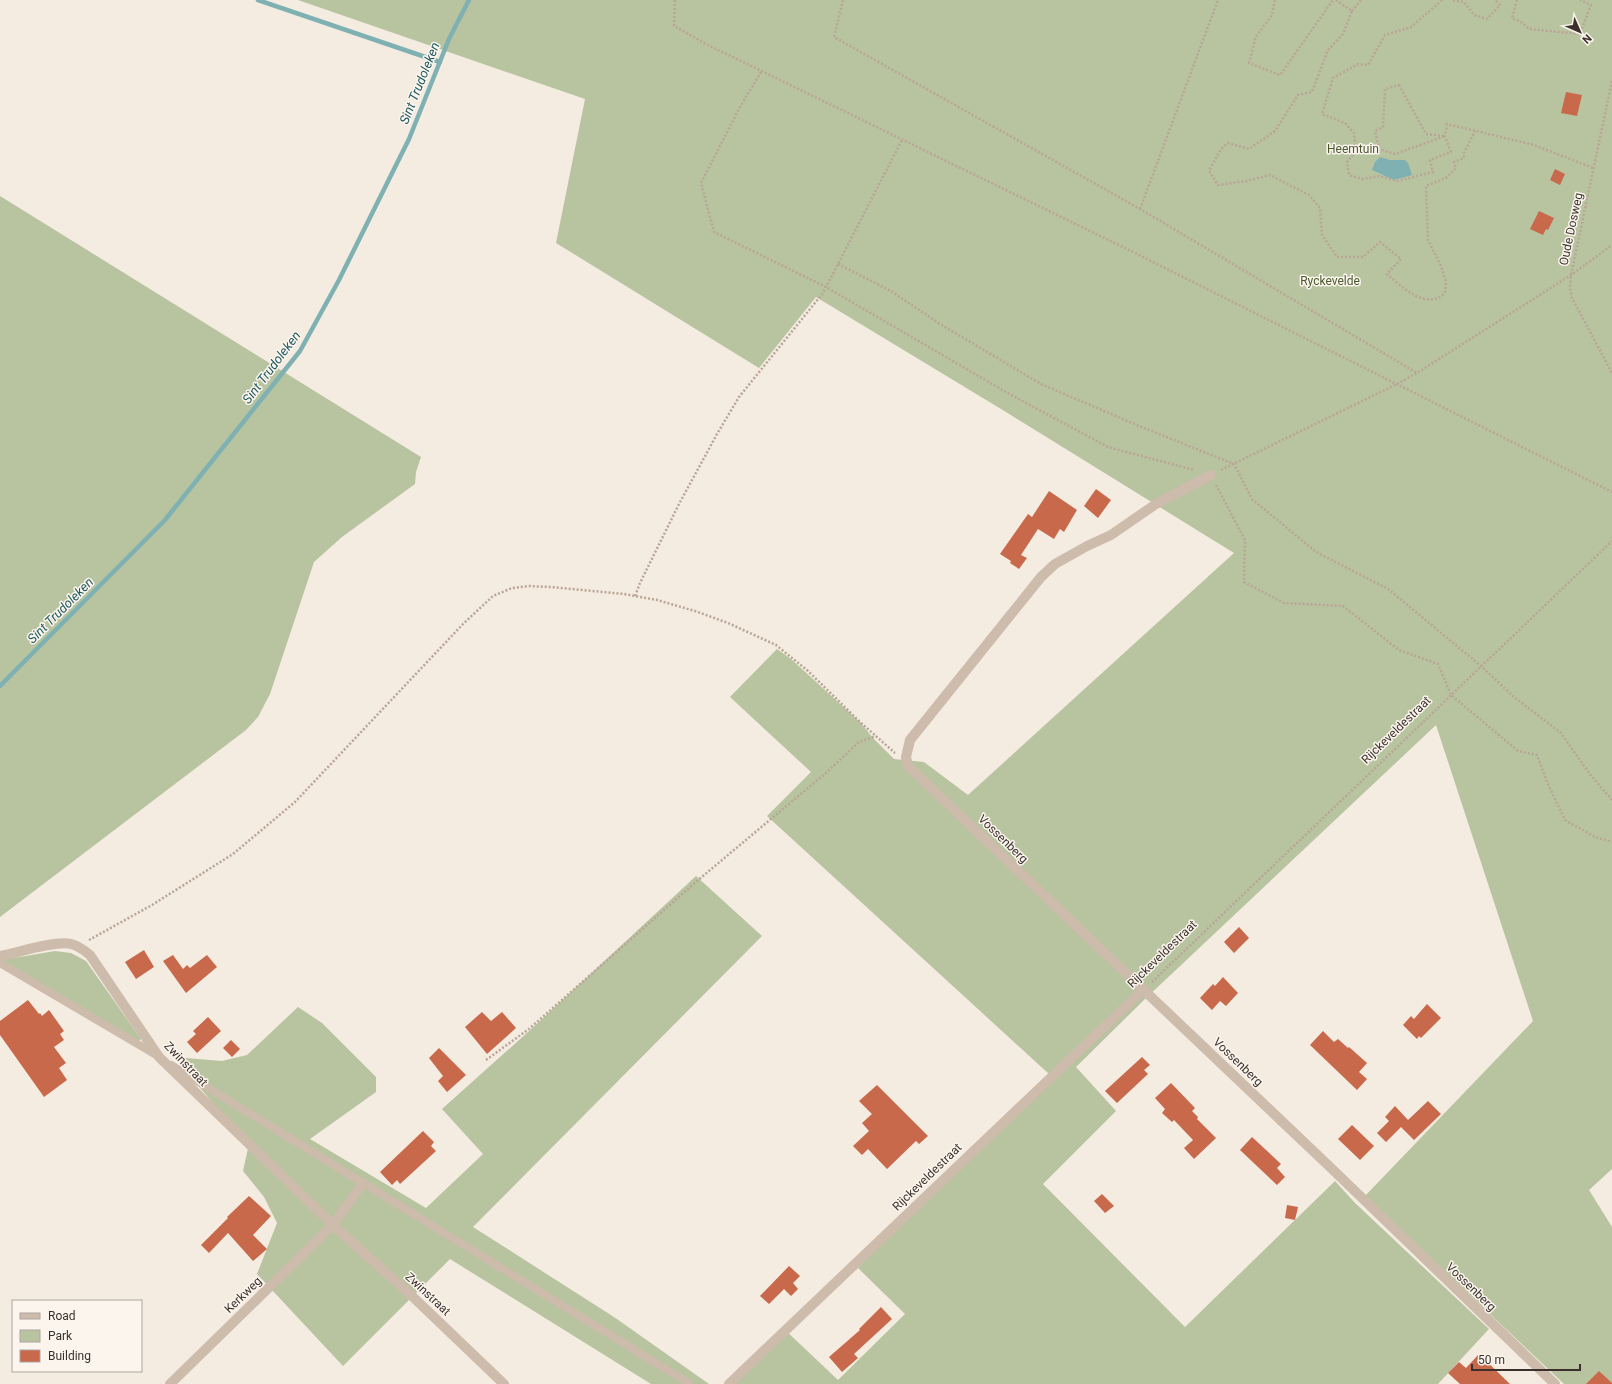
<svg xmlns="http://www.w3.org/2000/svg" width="1612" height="1384" font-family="Roboto,sans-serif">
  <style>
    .green { fill: #b8c4a0 }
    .water { fill: #7fb0b2 }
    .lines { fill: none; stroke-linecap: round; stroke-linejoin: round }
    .stream { stroke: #7fb0b2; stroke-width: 4.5 }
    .building { fill: #c8694b }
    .path { stroke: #b9a596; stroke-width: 2.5; stroke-dasharray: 2 2; stroke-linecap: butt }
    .service { stroke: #cdbbac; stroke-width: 8 }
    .minor { stroke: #cdbbac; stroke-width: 10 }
    .labels { text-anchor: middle; stroke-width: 3; stroke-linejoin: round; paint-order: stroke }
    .park-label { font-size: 12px; fill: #4a5a2e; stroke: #fbf5ee }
    .street-label { font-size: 12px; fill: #3b302b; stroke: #fbf5ee }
    .water-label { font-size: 13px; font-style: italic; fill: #1f5a5e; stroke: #fbf5ee }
  </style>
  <rect width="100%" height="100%" fill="#f4ebe1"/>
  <g class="green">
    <polygon points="298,0 1612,0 1612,1169 1589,1190 1612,1227 1612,1384 1564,1384 1365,1196 1533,1021 1436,725 1145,999 1076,1067 1116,1111 1043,1184 1185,1327 1335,1181 1355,1203 1489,1329 1438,1384 725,1384 783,1328 838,1380 905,1314 858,1268 1049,1074 767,816 811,772 730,697 777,649 791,659 860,722 873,738 894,759 924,762 968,795 1234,553 1006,412 816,297 759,368 556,243 585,99"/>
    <polygon points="0,196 421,457 416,472 415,484 342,537 314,562 270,694 258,717 246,730 0,917"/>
    <polygon points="696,876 762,936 473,1227 614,1317 709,1384 651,1384 450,1259 343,1366 257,1274 277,1223 264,1197 243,1171 249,1144 173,1057 222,1061 247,1055 298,1007 322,1023 376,1077 376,1092 310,1139 426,1208 483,1154 442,1109 528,1032"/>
    <polygon points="55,951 71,953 86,961 141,1039 138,1042 2,960"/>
  </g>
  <polygon class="water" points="1380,157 1390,160 1405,160 1408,163 1412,175 1394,180 1372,170 1375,162"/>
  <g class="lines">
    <g class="stream">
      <polyline points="258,0 440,62"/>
      <polyline points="0,686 165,520 300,351 339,280 409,139 449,39 469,0"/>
    </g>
  </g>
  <g class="building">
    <polygon points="1566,92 1582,95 1577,116 1561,113"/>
    <polygon points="1555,169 1565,174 1560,185 1550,180"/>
    <polygon points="1539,211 1554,218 1548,230 1546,229 1543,235 1530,229"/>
    <polygon points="1096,489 1111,500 1098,518 1084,506"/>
    <polygon points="1049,491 1077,510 1064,532 1060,529 1054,539 1038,529 1021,555 1027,558 1019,569 1010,563 1011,561 1000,554 1028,514 1032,517"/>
    <polygon points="1239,927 1249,938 1234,953 1224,942"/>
    <polygon points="144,950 154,967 136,979 125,962"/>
    <polygon points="173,955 183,969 187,965 190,968 207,955 217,967 186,993 163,961"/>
    <polygon points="1223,977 1238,993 1226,1006 1220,1001 1212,1010 1200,998 1213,984 1215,986"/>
    <polygon points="28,1000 39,1014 40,1013 42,1016 49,1010 64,1031 60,1034 64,1040 54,1047 66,1063 59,1068 67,1080 44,1097 0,1035 0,1021"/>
    <polygon points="1427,1004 1441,1018 1421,1038 1419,1036 1417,1039 1403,1025 1411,1016 1414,1019"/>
    <polygon points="482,1012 491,1021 502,1012 516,1028 487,1054 465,1027"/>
    <polygon points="208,1017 221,1031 197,1053 187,1042 196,1034 193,1031"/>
    <polygon points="1323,1031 1334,1042 1338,1039 1348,1048 1349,1047 1367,1063 1359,1072 1367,1079 1357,1090 1310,1045"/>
    <polygon points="231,1040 240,1049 232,1057 223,1048"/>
    <polygon points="439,1048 466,1075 447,1092 438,1081 443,1076 429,1058"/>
    <polygon points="1142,1057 1150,1065 1144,1070 1148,1074 1117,1103 1105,1091"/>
    <polygon points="1171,1083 1195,1108 1192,1111 1198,1117 1197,1119 1216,1138 1194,1159 1184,1148 1193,1140 1174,1120 1172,1122 1162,1113 1165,1109 1155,1098"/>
    <polygon points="877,1085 928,1136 919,1144 916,1141 887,1169 868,1149 862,1155 853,1146 869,1131 862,1123 872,1114 859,1101"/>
    <polygon points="1428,1101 1441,1114 1414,1140 1401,1127 1386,1142 1377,1133 1389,1121 1385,1117 1395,1106 1408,1120"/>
    <polygon points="1352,1125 1374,1146 1360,1160 1338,1139"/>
    <polygon points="423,1131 434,1142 431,1146 436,1151 400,1184 397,1180 392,1185 380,1172"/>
    <polygon points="1252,1137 1281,1164 1277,1168 1285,1177 1277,1185 1240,1150"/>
    <polygon points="1102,1194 1114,1206 1105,1213 1094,1201"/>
    <polygon points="249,1196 271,1216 253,1235 267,1249 253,1261 228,1233 209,1253 201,1245 228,1218 227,1217"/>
    <polygon points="1287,1205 1298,1207 1295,1220 1285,1218"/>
    <polygon points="789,1266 800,1276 793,1283 798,1289 791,1296 784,1289 769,1304 760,1296"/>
    <polygon points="881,1307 892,1319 854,1354 858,1358 842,1372 829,1357 860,1330 859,1329"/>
    <polygon points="1479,1354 1510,1384 1460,1384 1448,1373 1459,1362 1466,1368"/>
    <polygon points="1599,1371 1612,1383 1612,1384 1586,1384"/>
  </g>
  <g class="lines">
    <g class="path">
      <polyline points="675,0 674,26 708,45 1125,248 1612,492"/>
      <polyline points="843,0 834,37 1140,209 1417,373"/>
      <polyline points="1275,0 1271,17 1256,36 1249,63 1280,75 1333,0"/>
      <path d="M 1336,0 L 1352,11 L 1343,34 L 1328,50 L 1312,92 L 1298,95 L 1275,131 L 1249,149 L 1228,143 L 1221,149 L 1209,171 L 1218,185 L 1246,181 L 1270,175 L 1309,195 L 1320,208 L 1322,235 L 1337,257 L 1363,257 L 1380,242 L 1401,259 L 1387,274 C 1402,287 1426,311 1445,293 L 1446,282 L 1441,266 L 1428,240 L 1426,186 L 1446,178 L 1456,168 L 1454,162 L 1464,158 L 1464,153 L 1475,131"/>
      <polyline points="1442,0 1411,27 1385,35 1368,65 1358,64 1333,78 1322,114 1345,123 1354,133 1356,151 1347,162 1349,175 1362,179 1379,176 1397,181 1433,172 1430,160 1451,152 1445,136 1447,124 1534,145 1593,168"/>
      <polyline points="1453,0 1464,2 1474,15 1487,19 1500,5 1495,0"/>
      <polyline points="1517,0 1512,18 1523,23 1529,29 1580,34 1591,5 1580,0"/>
      <polyline points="1352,11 1361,0"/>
      <polyline points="761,72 740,107 701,183 714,232 826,287 1004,391 1108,447 1194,470"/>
      <polyline points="1612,81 1571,275 1570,288 1572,298 1612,373"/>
      <polygon points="1399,85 1426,134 1445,136 1395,154 1379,149 1375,131 1383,127 1385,89"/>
      <polyline points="1140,209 1218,0"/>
      <polyline points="838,264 891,291 940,324 1041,384 1139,426 1234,464 1252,499 1316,552 1388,589 1481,666 1514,697 1561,733 1589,773 1612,800"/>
      <polyline points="1221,470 1397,384 1417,373 1571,275 1612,245"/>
      <polyline points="1216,485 1245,540 1244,582 1284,603 1343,606 1399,650 1438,664 1451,695 1518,751 1537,755 1548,784 1565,820 1595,837 1612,842"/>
      <polyline points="635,596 640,583 679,504 717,434 739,397 823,293 902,140"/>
      <polyline points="89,940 152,905 233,854 295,802 463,624 493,596 512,588 528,586 551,587 624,594 657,600 695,611 728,623 776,645 808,671 860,722 895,753"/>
      <polyline points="1152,982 1612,541"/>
      <polyline points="486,1060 529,1029 697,881 827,772 859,742 876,736"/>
    </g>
    <g class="service">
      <polyline points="0,963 158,1056"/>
      <polyline points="171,1065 690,1384"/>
    </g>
    <g class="minor">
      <polyline points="1211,475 1156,504 1111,535 1087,546 1055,564 1041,577 910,740 906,757 908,766 1330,1167 1555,1384"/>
      <path d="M 0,956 C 17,953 56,940 71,944 C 79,946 84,950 90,955 L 159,1057 L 333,1225 L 413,1297 L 504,1384"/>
      <polyline points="170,1384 333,1225 363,1183"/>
      <polyline points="729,1384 1143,990"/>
    </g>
  </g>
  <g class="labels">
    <g class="park-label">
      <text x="1353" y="153">Heemtuin</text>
      <text x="1330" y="285">Ryckevelde</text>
    </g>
    <g class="street-label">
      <text transform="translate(1571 229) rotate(-78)" y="4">Oude Dosweg</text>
      <text transform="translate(1396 730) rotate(-44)" y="4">Rijckeveldestraat</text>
      <text transform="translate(1003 839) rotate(44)" y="4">Vossenberg</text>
      <text transform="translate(1162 954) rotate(-44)" y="4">Rijckeveldestraat</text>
      <text transform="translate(1238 1062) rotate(44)" y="4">Vossenberg</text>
      <text transform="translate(186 1064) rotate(46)" y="4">Zwinstraat</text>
      <text transform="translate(927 1177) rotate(-44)" y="4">Rijckeveldestraat</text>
      <text transform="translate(1471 1287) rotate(44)" y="4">Vossenberg</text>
      <text transform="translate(428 1294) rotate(43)" y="4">Zwinstraat</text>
      <text transform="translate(243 1295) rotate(-44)" y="4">Kerkweg</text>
    </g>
    <g class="water-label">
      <text transform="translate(419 83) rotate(-68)" y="5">Sint Trudoleken</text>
      <text transform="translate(271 367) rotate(-53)" y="5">Sint Trudoleken</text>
      <text transform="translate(60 610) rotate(-45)" y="5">Sint Trudoleken</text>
    </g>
  </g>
  <rect x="12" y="1300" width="130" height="72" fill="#fbf5ee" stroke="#aea6a0"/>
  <rect x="20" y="1313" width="20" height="6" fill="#cdbbac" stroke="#aea6a0"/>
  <text x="48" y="1320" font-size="12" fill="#3b302b">Road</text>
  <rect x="20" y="1330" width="20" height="12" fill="#b8c4a0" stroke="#aea6a0"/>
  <text x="48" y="1340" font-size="12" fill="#3b302b">Park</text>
  <rect x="20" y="1350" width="20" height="12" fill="#c8694b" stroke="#aea6a0"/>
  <text x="48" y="1360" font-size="12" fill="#3b302b">Building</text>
  <g transform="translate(1580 32) rotate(135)" stroke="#fbf5ee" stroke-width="3" paint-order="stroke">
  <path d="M0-3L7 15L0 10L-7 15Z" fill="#3b302b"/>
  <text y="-6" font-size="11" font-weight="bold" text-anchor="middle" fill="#3b302b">N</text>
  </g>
  <path d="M1472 1364v6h108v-6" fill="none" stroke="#3b302b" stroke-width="2"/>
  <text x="1478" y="1364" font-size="12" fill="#3b302b" stroke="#fbf5ee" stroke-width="3" paint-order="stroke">50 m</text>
</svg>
